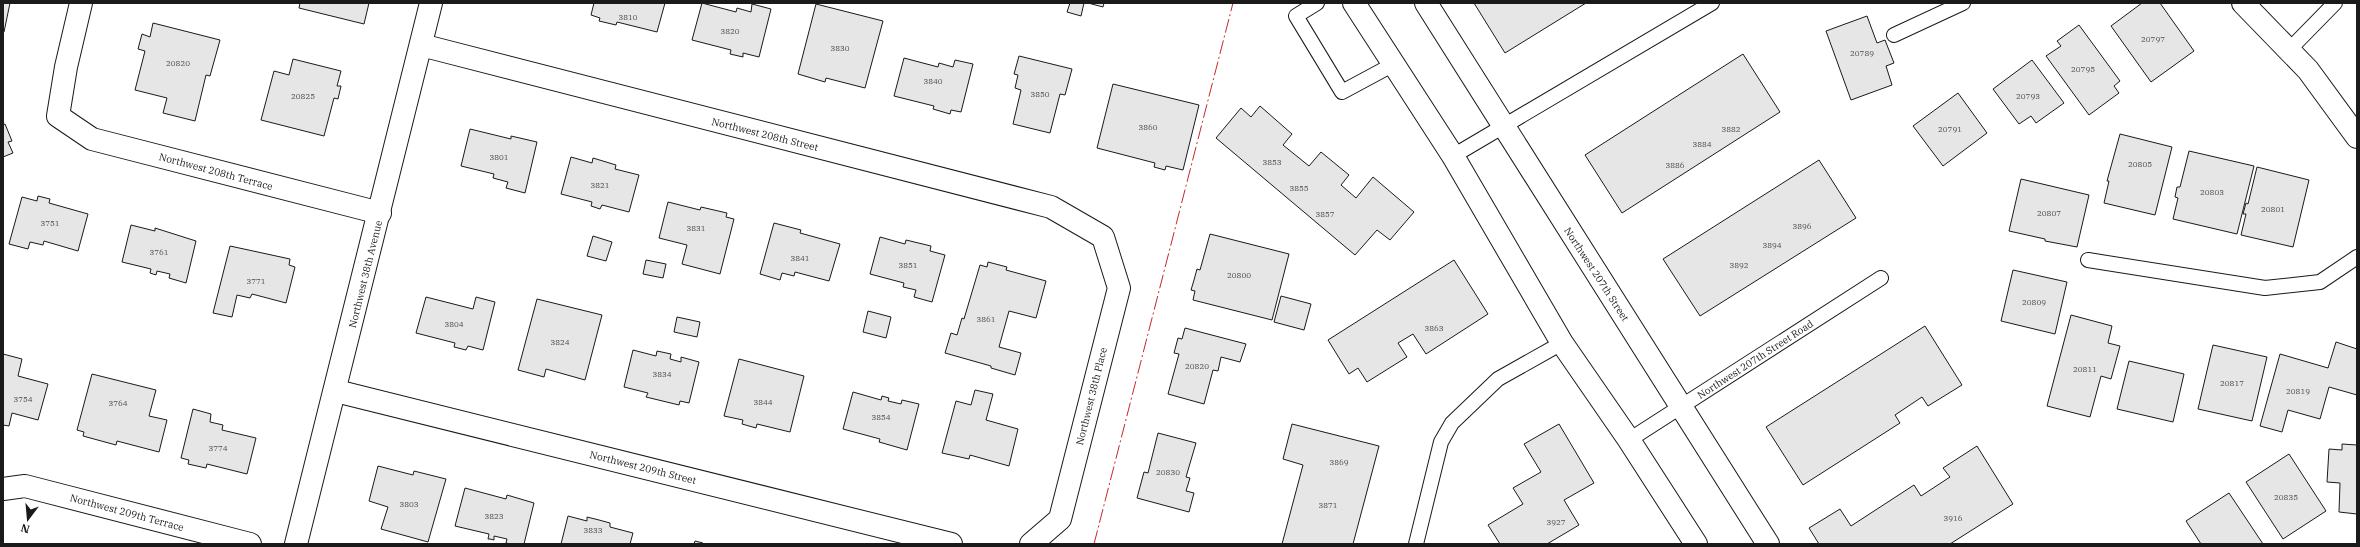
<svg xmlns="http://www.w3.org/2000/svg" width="2360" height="547" font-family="'IBM Plex Serif',serif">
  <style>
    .building { fill: #e6e6e6; stroke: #1a1a1a }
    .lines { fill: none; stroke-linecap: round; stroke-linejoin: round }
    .lane-casing { stroke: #1a1a1a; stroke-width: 16 }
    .street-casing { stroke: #1a1a1a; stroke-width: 24 }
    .secondary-casing { stroke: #1a1a1a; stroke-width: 24 }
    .lane { stroke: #fff; stroke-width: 14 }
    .street { stroke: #fff; stroke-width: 22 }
    .secondary { stroke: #fff; stroke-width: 22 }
    .power { stroke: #c62828; stroke-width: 1; stroke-dasharray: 14 3 2 3; stroke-linecap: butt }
    .labels { text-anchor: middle; stroke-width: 3; stroke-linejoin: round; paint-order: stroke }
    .number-label { font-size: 8px; fill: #4d4d4d }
    .street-label { font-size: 10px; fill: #1a1a1a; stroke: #fff }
  </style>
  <rect width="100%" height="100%" fill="#fff"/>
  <g class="building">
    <polygon points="3,3 10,3 4,32 3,32"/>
    <polygon points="300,3 369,3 364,24 299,8"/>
    <polygon points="594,3 665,3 657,32 617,22 616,25 599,21 600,18 591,15"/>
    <polygon points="702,3 736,12 737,8 751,12 752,4 771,9 759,57 743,53 743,57 730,54 731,50 692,40"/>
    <polygon points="1070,3 1084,3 1081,16 1067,12"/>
    <polygon points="1088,3 1104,3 1103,7"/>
    <polygon points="1474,3 1586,3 1505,53"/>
    <polygon points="2142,3 2160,3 2194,51 2151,82 2111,26"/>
    <polygon points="816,4 883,21 865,88 826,78 825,82 798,74"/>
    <polygon points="1867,16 1877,43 1885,40 1894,63 1886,66 1892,85 1851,100 1826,31"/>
    <polygon points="153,23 220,40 210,76 206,75 195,121 163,113 167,98 135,90 145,51 138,49 142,34 150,37"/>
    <polygon points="2079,25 2120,81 2114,86 2119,93 2089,115 2046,56 2061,46 2057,41"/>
    <polygon points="1743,54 1780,112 1622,213 1585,155"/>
    <polygon points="1019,56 1072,69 1065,95 1060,94 1050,133 1013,124 1021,90 1015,88 1018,75 1014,74"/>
    <polygon points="904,58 938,67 939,63 953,67 955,60 973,64 961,112 951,110 950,114 933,109 934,106 894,96"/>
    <polygon points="293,59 341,71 337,86 341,86 338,99 334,98 324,136 261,120 274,71 289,75"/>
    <polygon points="2032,60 2064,103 2036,123 2031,116 2019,124 1993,89"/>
    <polygon points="1113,84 1199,105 1183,170 1166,166 1165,170 1154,167 1155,163 1097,148"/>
    <polygon points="1958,93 1987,133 1943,166 1913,126"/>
    <polygon points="1260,106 1292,134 1283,145 1309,166 1321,152 1349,175 1341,185 1356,198 1373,177 1414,212 1390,240 1377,230 1355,255 1216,138 1241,108 1251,117"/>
    <polygon points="5,124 12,141 8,142 13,153 3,157 3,125"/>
    <polygon points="470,129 511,139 511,136 537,142 525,193 506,188 508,182 493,178 494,174 461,166"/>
    <polygon points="2120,134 2172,147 2155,215 2104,203 2109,181 2107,181"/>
    <polygon points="2189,151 2254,166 2237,234 2173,219 2178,198 2175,197 2177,187 2180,187"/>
    <polygon points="571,157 592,163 593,158 616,165 615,169 639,175 629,212 602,205 600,209 591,206 592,202 561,194"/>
    <polygon points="1819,160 1856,218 1700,316 1663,259"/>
    <polygon points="2257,167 2309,180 2293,247 2241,235 2246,214 2243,214 2246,203 2248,204"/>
    <polygon points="2021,179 2089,195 2077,247 2045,241 2045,239 2009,231"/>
    <polygon points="38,196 50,199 49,203 88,214 78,251 44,241 43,245 30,242 28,249 9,244 22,197 37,201"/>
    <polygon points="668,202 700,210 701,207 727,213 726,217 734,219 720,274 682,264 687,245 659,238"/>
    <polygon points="774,223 801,230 800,233 840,244 829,281 795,272 794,276 782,273 780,280 760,274"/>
    <polygon points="131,225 155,231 155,228 196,241 186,283 169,278 170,274 157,271 156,275 150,273 151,269 122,262"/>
    <polygon points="1210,234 1289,254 1272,320 1193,300 1195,291 1191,290 1194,280 1197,269 1200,270"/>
    <polygon points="593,236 612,242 606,261 587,256"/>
    <polygon points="880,237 905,244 906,240 931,246 930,251 945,255 932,302 914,297 916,290 903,287 904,283 870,274"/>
    <polygon points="230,246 290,259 289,265 295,267 286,303 252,294 250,298 237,295 232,317 213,313"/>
    <polygon points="646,260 666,264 663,278 643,274"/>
    <polygon points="1454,260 1488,314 1426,354 1413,334 1398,343 1407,357 1367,382 1358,368 1349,374 1328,340"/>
    <polygon points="988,262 1007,267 1006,270 1046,281 1036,318 1009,311 999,347 1021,353 1015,375 991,368 991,366 945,353 951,333 957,335 962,318 964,319 980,265 987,267"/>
    <polygon points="2013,270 2067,282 2055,334 2001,321"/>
    <polygon points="1281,296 1311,304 1304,330 1274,322"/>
    <polygon points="426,297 473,309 476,297 495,302 483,350 468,346 466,350 454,347 455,343 416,333"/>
    <polygon points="537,299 602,315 585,380 546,369 544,377 518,370"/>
    <polygon points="868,311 891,317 886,338 863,332"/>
    <polygon points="2071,315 2112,326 2108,343 2120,346 2111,379 2101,376 2090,417 2047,406"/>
    <polygon points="677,317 700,322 697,337 674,332"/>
    <polygon points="1925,326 1962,385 1928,406 1922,397 1895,415 1900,423 1803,485 1766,427"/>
    <polygon points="1185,328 1246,344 1240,362 1221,357 1218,371 1213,370 1204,404 1168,394 1179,354 1174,353 1178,338 1182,339"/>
    <polygon points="2336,342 2357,349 2357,395 2329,387 2320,419 2288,410 2282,432 2260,426 2280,354 2328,368"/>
    <polygon points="2213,345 2267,357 2252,421 2198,409"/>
    <polygon points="633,350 656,356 657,351 671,354 670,359 681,362 681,357 699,362 689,403 680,401 679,405 646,397 648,393 624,387"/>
    <polygon points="3,354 22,359 18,376 48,384 38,420 12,413 9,426 3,425"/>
    <polygon points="739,359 804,376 790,432 757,424 756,428 742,424 743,420 724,416"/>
    <polygon points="2129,361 2184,374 2173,422 2117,409"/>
    <polygon points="92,374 156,390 149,416 167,420 159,452 117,441 116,445 83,436 84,432 77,430"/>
    <polygon points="975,390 993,394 986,420 1018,429 1009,466 970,455 969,459 942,453 956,401 971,405"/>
    <polygon points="853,392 881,400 882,396 889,398 888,401 901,404 902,400 919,404 907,450 879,442 880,439 843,429"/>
    <polygon points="193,409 211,414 210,422 223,425 222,430 256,438 247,474 207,464 206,468 188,464 189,460 181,458"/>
    <polygon points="1292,424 1379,446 1353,544 1282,544 1303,465 1283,459"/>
    <polygon points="1559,424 1594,483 1564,500 1579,525 1547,544 1500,544 1488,525 1523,504 1513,488 1541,472 1524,444"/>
    <polygon points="1158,433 1196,443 1186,477 1190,478 1186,491 1194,493 1189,512 1137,498 1144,472 1148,473"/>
    <polygon points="2342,444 2357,445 2357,514 2339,512 2340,483 2327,482 2329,449 2342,450"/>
    <polygon points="1977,446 2013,504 1950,544 1819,544 1809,528 1840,509 1851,526 1914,485 1921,496 1950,477 1943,468"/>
    <polygon points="2289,454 2326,511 2283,539 2246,482"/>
    <polygon points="378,466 413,475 414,471 446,479 428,542 381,529 388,507 369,501"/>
    <polygon points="465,488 506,499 507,495 534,503 524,544 510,544 506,543 507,539 494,536 494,540 490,539 488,539 489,534 455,526"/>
    <polygon points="2229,493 2263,544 2201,544 2186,521"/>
    <polygon points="568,516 587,521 587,517 599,520 610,523 610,527 633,533 630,544 561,544"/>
    <polygon points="695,541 703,543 702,544 694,544"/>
  </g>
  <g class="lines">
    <g class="lane-casing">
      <g id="lane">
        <polyline points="1317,3 1296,16 1342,92 1394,64"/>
        <polyline points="1894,35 1963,3"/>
        <polyline points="2289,50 2335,3"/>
        <polyline points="1453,156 1712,3"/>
        <polyline points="2088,260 2265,288 2320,282 2357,257"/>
        <polyline points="1629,440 1881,278"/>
        <polyline points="1416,544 1441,442 1452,423 1498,379 1562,343"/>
      </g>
    </g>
    <g class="street-casing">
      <g id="street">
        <polyline points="81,3 66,67 58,116 92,139 380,213"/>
        <polyline points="2243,3 2308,70 2357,137"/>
        <polyline points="421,45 1051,207 1103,237 1119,288 1060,519 1031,544"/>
        <polyline points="336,391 951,544"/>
        <polyline points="3,489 25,486 250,544"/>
        <polyline points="296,544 431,3"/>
      </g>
    </g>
    <g class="secondary-casing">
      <g id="secondary">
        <polyline points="1354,3 1453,156 1562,343 1629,440 1696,544"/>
        <polyline points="1426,3 1768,544"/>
      </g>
    </g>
    <use href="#lane" class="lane"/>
    <use href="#street" class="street"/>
    <use href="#secondary" class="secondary"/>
    <polyline class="power" points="1094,544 1233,3"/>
  </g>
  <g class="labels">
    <g class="number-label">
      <text x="628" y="20">3810</text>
      <text x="730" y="34">3820</text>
      <text x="2153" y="42">20797</text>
      <text x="840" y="51">3830</text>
      <text x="1862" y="56">20789</text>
      <text x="178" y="66">20820</text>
      <text x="2083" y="72">20795</text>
      <text x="933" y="84">3840</text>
      <text x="1040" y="97">3850</text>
      <text x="303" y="99">20825</text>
      <text x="2028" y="99">20793</text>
      <text x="1148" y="130">3860</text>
      <text x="1731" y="132">3882</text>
      <text x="1950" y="132">20791</text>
      <text x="1702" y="147">3884</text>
      <text x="499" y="160">3801</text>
      <text x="1272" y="165">3853</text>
      <text x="2140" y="167">20805</text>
      <text x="1675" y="168">3886</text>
      <text x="600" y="188">3821</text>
      <text x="1299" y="191">3855</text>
      <text x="2212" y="195">20803</text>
      <text x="2273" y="212">20801</text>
      <text x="2049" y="216">20807</text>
      <text x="1325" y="217">3857</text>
      <text x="50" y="226">3751</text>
      <text x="1802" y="229">3896</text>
      <text x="696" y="231">3831</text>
      <text x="1772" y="248">3894</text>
      <text x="159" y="255">3761</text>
      <text x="800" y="261">3841</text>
      <text x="908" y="268">3851</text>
      <text x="1739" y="268">3892</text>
      <text x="1239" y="278">20800</text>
      <text x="256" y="284">3771</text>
      <text x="2034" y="305">20809</text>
      <text x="986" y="322">3861</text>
      <text x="454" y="327">3804</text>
      <text x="1434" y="331">3863</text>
      <text x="560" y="345">3824</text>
      <text x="1197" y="369">20820</text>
      <text x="2085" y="372">20811</text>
      <text x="662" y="377">3834</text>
      <text x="2232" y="386">20817</text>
      <text x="2298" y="394">20819</text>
      <text x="23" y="402">3754</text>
      <text x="763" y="405">3844</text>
      <text x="118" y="406">3764</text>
      <text x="881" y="420">3854</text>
      <text x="218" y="451">3774</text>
      <text x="1339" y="465">3869</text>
      <text x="1168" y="475">20830</text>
      <text x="2286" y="500">20835</text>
      <text x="409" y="507">3803</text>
      <text x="1328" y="508">3871</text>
      <text x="494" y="519">3823</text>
      <text x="1953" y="521">3916</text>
      <text x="1556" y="525">3927</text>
      <text x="593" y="533">3833</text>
    </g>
    <g class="street-label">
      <text transform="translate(765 134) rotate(14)" y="4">Northwest 208th Street</text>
      <text transform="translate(216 171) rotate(15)" y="4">Northwest 208th Terrace</text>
      <text transform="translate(365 274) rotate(-76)" y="4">Northwest 38th Avenue</text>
      <text transform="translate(1597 274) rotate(57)" y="4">Northwest 207th Street</text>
      <text transform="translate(1755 359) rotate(-33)" y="4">Northwest 207th Street Road</text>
      <text transform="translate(1091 396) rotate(-76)" y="4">Northwest 38th Place</text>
      <text transform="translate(643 467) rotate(14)" y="4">Northwest 209th Street</text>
      <text transform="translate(127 512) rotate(15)" y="4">Northwest 209th Terrace</text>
    </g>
  </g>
  <rect width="2360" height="547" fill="none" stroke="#1a1a1a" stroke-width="8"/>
  <g transform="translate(28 519) rotate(196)" stroke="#ffffff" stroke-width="3" paint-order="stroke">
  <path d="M0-3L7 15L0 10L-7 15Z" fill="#1a1a1a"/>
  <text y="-6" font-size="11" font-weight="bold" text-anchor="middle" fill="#1a1a1a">N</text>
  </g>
</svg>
